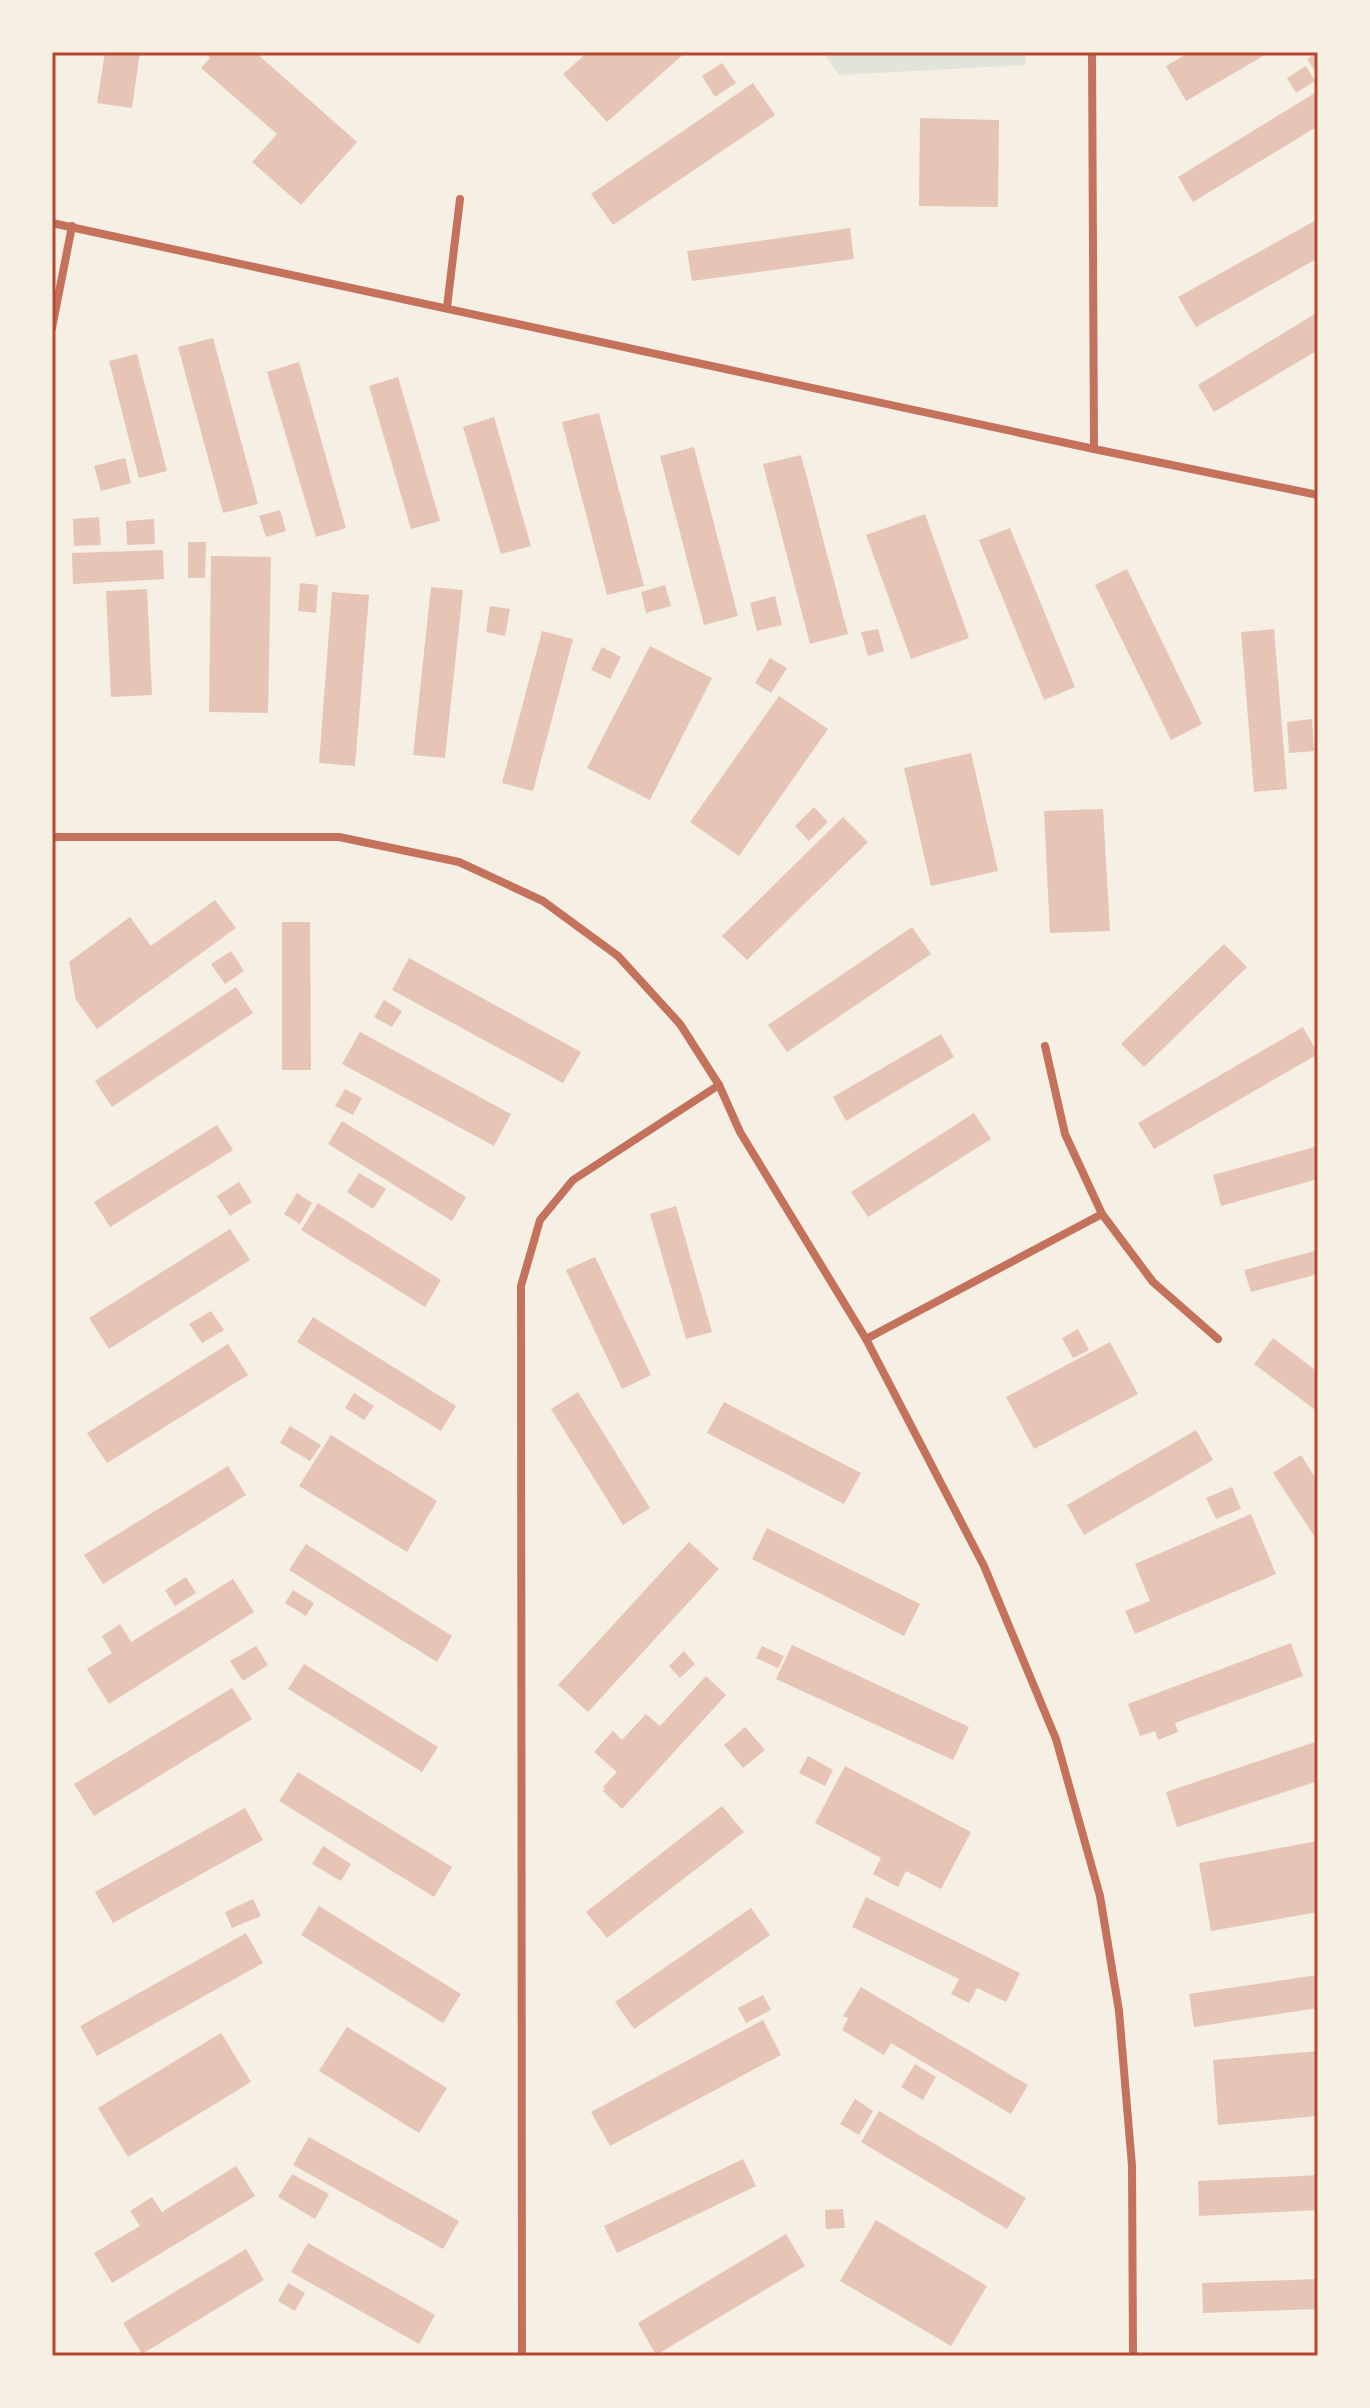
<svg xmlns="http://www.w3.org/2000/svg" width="1370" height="2408" font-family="Raleway,sans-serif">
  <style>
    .green { fill: #e2e4dc }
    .building { fill: #e6c5b7 }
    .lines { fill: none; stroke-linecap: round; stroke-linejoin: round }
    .minor { stroke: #c5725c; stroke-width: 8 }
    .neatline { fill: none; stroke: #b5482f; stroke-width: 3 }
  </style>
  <rect width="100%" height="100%" fill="#f6efe4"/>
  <polygon class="green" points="823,52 1026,52 1025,65 839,75"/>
  <g class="building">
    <polygon points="105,52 140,52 132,108 97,103"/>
    <polygon points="204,52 255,52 357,142 301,205 252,162 277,134 201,68 210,58"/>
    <polygon points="588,52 686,52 607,122 563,74"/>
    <polygon points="1190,52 1270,52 1186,101 1166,66"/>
    <polygon points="1318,52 1318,76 1307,59"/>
    <polygon points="722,63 736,83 715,97 702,76"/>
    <polygon points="1306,66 1315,81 1296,93 1287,78"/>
    <polygon points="753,83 775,115 613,225 591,194"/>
    <polygon points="1318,91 1318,126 1193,202 1178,177"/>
    <polygon points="920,118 999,120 998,207 919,206"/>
    <polygon points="1318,219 1318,258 1196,327 1178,297"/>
    <polygon points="850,228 854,259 692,281 687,251"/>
    <polygon points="1318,312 1318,350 1214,412 1198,385"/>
    <polygon points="213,338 258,504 223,513 178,347"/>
    <polygon points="137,354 167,471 139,478 109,361"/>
    <polygon points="299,362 346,528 316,537 267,372"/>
    <polygon points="398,377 440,521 411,529 369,386"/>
    <polygon points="599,413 644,586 607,595 562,422"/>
    <polygon points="494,417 531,546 501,554 463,427"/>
    <polygon points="694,447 738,616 704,625 660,456"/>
    <polygon points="801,455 848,634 810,644 763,464"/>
    <polygon points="125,458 131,483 101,491 94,466"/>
    <polygon points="280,510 286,531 266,537 259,516"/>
    <polygon points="925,514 969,638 911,659 866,535"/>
    <polygon points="99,517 101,545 74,546 73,519"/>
    <polygon points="154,519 155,544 127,545 126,521"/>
    <polygon points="1010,528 1075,687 1044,700 979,540"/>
    <polygon points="188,542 206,542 205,578 188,578"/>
    <polygon points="163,550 164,579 73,584 72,553"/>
    <polygon points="211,556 271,557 268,713 209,712"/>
    <polygon points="1127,569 1202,724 1171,740 1095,585"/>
    <polygon points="300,583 318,585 316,613 298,611"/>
    <polygon points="665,585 671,606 646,613 641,592"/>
    <polygon points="431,587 463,590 445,758 413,755"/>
    <polygon points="147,589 152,695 111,697 106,591"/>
    <polygon points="332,592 369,595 355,766 319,763"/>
    <polygon points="775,596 782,625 757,631 750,603"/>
    <polygon points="490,606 510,609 505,636 486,632"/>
    <polygon points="878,629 884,651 868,656 861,632"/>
    <polygon points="1274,629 1287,789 1254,792 1241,632"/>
    <polygon points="542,631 573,639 533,791 502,783"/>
    <polygon points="650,646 712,678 650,800 587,768"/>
    <polygon points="602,647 621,657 610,679 591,670"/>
    <polygon points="770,658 787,668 771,693 755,683"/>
    <polygon points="779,696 828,729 739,856 690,822"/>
    <polygon points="1312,719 1314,751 1289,753 1287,722"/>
    <polygon points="971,753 998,871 931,886 904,768"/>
    <polygon points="814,807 828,822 809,841 795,826"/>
    <polygon points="1103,809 1110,931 1050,933 1044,811"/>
    <polygon points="843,817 868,842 747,960 722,936"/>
    <polygon points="215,900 236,928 97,1029 76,1000 69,962 130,917 151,946"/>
    <polygon points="282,922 310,922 311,1070 282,1070"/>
    <polygon points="912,927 931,954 787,1052 768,1025"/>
    <polygon points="1224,944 1247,967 1144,1067 1121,1044"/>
    <polygon points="231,951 244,971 225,984 211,964"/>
    <polygon points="409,958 581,1052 563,1083 392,990"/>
    <polygon points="236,987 253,1013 112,1107 95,1081"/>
    <polygon points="384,1000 402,1011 392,1027 374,1017"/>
    <polygon points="1303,1027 1318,1054 1154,1149 1138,1123"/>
    <polygon points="360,1032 511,1114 494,1146 342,1064"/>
    <polygon points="941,1034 954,1057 846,1121 833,1097"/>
    <polygon points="345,1089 362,1098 353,1115 335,1106"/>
    <polygon points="974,1113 991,1139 868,1217 851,1192"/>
    <polygon points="342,1121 466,1197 452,1221 328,1144"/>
    <polygon points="217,1125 233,1150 110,1227 94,1202"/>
    <polygon points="1318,1146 1318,1179 1221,1206 1213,1175"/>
    <polygon points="359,1173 386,1189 373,1209 347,1192"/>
    <polygon points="239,1182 252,1202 230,1216 217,1196"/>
    <polygon points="297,1193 312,1203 300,1224 284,1214"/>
    <polygon points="318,1203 441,1280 425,1307 301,1230"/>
    <polygon points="676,1206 712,1332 686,1339 650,1214"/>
    <polygon points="230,1229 250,1260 109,1349 89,1318"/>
    <polygon points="1318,1250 1318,1274 1251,1292 1244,1270"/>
    <polygon points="595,1257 651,1375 622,1389 566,1270"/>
    <polygon points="211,1311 224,1330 202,1343 189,1324"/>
    <polygon points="313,1317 456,1406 441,1431 297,1342"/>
    <polygon points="1078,1329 1089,1350 1073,1358 1062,1338"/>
    <polygon points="1273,1338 1318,1372 1318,1412 1254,1364"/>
    <polygon points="1110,1342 1138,1394 1034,1449 1006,1397"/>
    <polygon points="228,1344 248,1375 107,1463 87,1433"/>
    <polygon points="578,1392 650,1508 623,1525 551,1409"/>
    <polygon points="354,1393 374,1406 364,1420 345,1408"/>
    <polygon points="724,1402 861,1473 844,1504 707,1433"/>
    <polygon points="290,1426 321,1445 310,1461 280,1443"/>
    <polygon points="1196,1430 1213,1460 1084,1535 1067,1505"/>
    <polygon points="331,1435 437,1501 407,1552 299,1486"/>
    <polygon points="1301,1455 1318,1482 1318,1542 1273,1473"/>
    <polygon points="228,1466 246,1495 103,1584 84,1555"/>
    <polygon points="1232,1487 1241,1509 1216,1519 1206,1498"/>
    <polygon points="1251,1514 1276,1574 1135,1634 1125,1611 1150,1601 1135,1564"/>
    <polygon points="767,1528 920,1604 904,1636 752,1559"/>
    <polygon points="689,1542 719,1569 588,1712 558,1685"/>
    <polygon points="306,1544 452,1636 437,1662 289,1570"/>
    <polygon points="186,1577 196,1593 175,1606 165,1590"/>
    <polygon points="233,1579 254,1612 109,1704 87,1669 112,1653 102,1636 120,1624 131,1642"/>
    <polygon points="293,1590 314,1603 306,1616 285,1603"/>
    <polygon points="1291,1643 1303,1676 1175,1723 1178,1732 1158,1740 1155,1731 1140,1736 1128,1704"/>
    <polygon points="792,1645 969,1727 953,1760 776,1679"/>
    <polygon points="256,1646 268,1665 243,1681 230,1661"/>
    <polygon points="762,1646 784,1656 778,1668 756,1658"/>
    <polygon points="684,1651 695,1664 680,1678 669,1666"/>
    <polygon points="304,1664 438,1747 422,1772 288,1689"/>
    <polygon points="706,1676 726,1695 622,1809 603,1791 605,1789 603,1787 617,1772 594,1752 613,1731 622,1740 646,1714 660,1726"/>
    <polygon points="232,1688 252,1719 94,1816 74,1784"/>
    <polygon points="745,1727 765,1750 743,1768 724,1745"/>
    <polygon points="1318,1741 1318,1781 1177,1827 1166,1792"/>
    <polygon points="808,1756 833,1770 825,1786 799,1773"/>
    <polygon points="845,1766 971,1832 941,1889 906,1871 898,1887 873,1874 881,1858 815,1823"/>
    <polygon points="298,1772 452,1867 434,1897 279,1801"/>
    <polygon points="722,1806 744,1832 607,1938 586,1912"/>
    <polygon points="245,1808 263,1840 113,1923 95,1892"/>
    <polygon points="1318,1841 1318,1912 1211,1931 1199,1863"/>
    <polygon points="323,1846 351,1864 341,1881 312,1864"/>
    <polygon points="866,1897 1020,1973 1006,2002 977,1988 969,2003 951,1994 959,1979 852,1927"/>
    <polygon points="253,1899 261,1916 232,1928 225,1912"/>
    <polygon points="319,1906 461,1994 443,2023 301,1935"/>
    <polygon points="751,1908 770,1935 634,2029 615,2002"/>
    <polygon points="246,1933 263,1963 97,2056 80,2026"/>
    <polygon points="1318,1975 1318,2008 1194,2027 1189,1994"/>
    <polygon points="861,1987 1028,2085 1011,2114 891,2043 884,2055 842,2030 848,2018 843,2016"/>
    <polygon points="763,1995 771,2010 746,2023 738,2008"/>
    <polygon points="763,2020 781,2055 610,2146 591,2112"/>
    <polygon points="347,2027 447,2088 419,2133 319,2071"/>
    <polygon points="221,2033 251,2082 128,2157 98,2108"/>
    <polygon points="1318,2051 1318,2116 1218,2125 1213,2060"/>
    <polygon points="915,2064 936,2077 923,2100 901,2087"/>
    <polygon points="855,2099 873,2111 859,2135 840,2124"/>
    <polygon points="879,2111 1026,2198 1007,2229 861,2142"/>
    <polygon points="309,2137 459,2221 443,2249 293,2165"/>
    <polygon points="743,2159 756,2186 617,2253 604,2226"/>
    <polygon points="236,2166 255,2196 112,2283 94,2253 140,2226 130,2211 152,2197 162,2212"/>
    <polygon points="292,2174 329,2194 315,2219 278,2197"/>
    <polygon points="1318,2175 1318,2210 1199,2216 1198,2181"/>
    <polygon points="843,2209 845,2228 826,2229 825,2210"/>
    <polygon points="876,2220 987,2286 951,2346 840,2281"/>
    <polygon points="786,2234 805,2266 656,2355 638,2323"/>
    <polygon points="308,2243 435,2315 419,2344 291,2272"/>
    <polygon points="246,2249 264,2280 142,2354 123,2323"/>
    <polygon points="1318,2279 1318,2309 1203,2313 1202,2283"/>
    <polygon points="288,2283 305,2293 295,2311 278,2301"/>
  </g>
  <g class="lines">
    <g class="minor">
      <polyline points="1092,52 1094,449"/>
      <polyline points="52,223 1094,449 1318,495"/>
      <polyline points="447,307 460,199"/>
      <polyline points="52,328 72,226"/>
      <polyline points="52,837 339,837 459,862 543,901 618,956 680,1024 719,1085 740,1132 866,1339 984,1566 1056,1739 1100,1896 1119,2011 1132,2166 1133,2356"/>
      <polyline points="1045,1046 1065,1134 1102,1214 1153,1282 1218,1339"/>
      <polyline points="866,1339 1102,1214"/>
      <polyline points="522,2356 521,1286 540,1220 573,1180 719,1085"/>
    </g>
  </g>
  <rect width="1370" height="2408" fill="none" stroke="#f6efe4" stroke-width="108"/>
  <rect x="54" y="54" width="1262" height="2300" class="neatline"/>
</svg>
